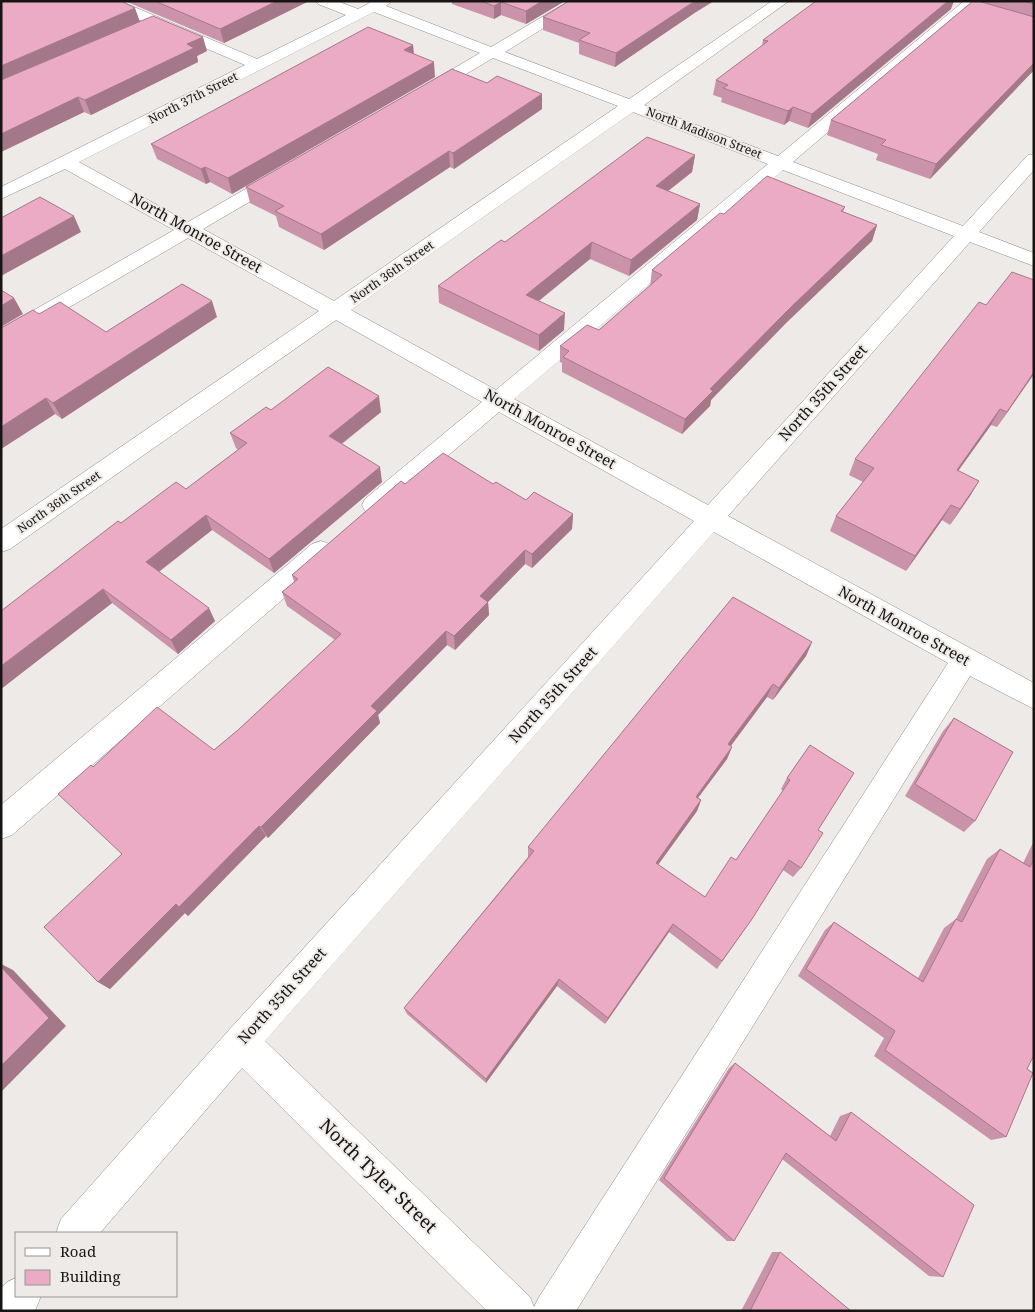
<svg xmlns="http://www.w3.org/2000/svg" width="1035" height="1312" font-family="'Noto Serif',serif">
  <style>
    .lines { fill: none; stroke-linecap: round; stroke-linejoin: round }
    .minor-casing { stroke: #8f8c89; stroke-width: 1 }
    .minor { fill: #fff; fill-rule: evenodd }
    .wall { fill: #ca93a9 }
    .shaded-wall { fill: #a47889 }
    .building { fill: #ebabc4; stroke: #a47889 }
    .labels { text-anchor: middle; stroke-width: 4; stroke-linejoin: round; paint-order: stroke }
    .far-street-label { font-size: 12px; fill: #161514; stroke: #eeeae7 }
    .street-label { font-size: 15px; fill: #161514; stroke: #eeeae7 }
    .near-street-label { font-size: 18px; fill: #161514; stroke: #eeeae7 }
  </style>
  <rect width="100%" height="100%" fill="#eeeae7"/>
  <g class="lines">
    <g class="minor-casing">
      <g id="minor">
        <path d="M 100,1 L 120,1 L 257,59 L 346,15 L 318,4 L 316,1 L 337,1 L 358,9 L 373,1 L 392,1 L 386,6 L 491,47 L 569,1 L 587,1 L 505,52 L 629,99 L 772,1 L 789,1 L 644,105 L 778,156 L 964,1 L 980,1 L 793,162 L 963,226 L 1028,155 L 1034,154 L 1034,170 L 979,232 L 1034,253 L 1034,266 L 970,242 L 728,516 L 1034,683 L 1034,709 L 970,676 L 576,1311 L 487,1311 L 242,1068 L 100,1233 L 56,1233 L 61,1219 L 229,1030 L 694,521 L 499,412 L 383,511 L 374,514 L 365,511 L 362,505 L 365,499 L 482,402 L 336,320 L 10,549 L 1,552 L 1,529 L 319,311 L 188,238 L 8,343 L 1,345 L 1,329 L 174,230 L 65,169 L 1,199 L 1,187 L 245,65 L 102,4 ZM 374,12 L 480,53 L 422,87 L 420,90 L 422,93 L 434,93 L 493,58 L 618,106 L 334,301 L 203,229 L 287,180 L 290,176 L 287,172 L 275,172 L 188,222 L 79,162 ZM 633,112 L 768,164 L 496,390 L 351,310 ZM 783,170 L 954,236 L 708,505 L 514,399 ZM 714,532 L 948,663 L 539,1297 L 534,1307 L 530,1297 L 265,1041 Z"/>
        <polygon points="321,541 330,544 334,551 330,558 12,835 1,839 1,805 312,544"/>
        <polygon points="16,1278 16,1296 41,1296 35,1311 1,1311 1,1288 7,1282"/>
      </g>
    </g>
    <use href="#minor" class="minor"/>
  </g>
  <g class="wall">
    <polygon points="1,1 139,22 207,51 197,56 198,62 91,115 84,112 1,152"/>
    <polygon points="125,1 309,1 224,43"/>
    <polygon points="452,1 565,1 526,24 501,15 494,19 452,4"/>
    <polygon points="981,1 1034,1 1034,70 930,179 876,160 878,154 827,135 831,120"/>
    <polygon points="951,9 808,128 789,121 784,125 721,102 722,98 713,95 716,80 762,46 763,40"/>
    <polygon points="693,14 615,67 579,54 579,43 543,30 543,17"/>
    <polygon points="413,45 414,54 435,77 232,194 210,182 206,184 157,159 151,144"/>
    <polygon points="487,83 542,94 542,109 454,169 450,167 324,250 279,227 276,216 250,203 246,187"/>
    <polygon points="695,155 692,172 668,191 700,204 697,220 629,276 590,259 539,301 564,330 539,351 439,303 438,286 505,242"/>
    <polygon points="845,207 843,212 877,225 872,241 786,323 711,400 710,406 682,434 562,372 562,363 560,362 560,346 599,330 650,286 652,270 724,214"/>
    <polygon points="39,314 106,332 217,317 62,419 55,414 1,449 1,328"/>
    <polygon points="1034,374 997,427 991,425 958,471 979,481 970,496 950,525 942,520 906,571 830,531 836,516 863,482 849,475 855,459"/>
    <polygon points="271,410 381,412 342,444 382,482 274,573 212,530 159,572 215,621 178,654 112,603 1,689 121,523 186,489 238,450 236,448 230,433"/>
    <polygon points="405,484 493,484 526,500 573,514 572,529 532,568 525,564 488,602 489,615 455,650 447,645 378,715 380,723 268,838 266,836 188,916 185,913 110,989 98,982 121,854 93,767 214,750 238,730 335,640 287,606 282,592 294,582 292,575"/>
    <polygon points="812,642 806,656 773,700 767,697 731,746 732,747 727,759 698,798 701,800 697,811 658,865 705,897 736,860 783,791 781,789 787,778 810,745 818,830 801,868 793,877 783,870 752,919 717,969 669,932 605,1024 557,986 486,1083 407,1014 404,1008 528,857 528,847"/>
    <polygon points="954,718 975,821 964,832 905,796 943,731"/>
    <polygon points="1034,841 1034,1055 1027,1069 1006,1137 991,1140 874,1056 884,1038 798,976 825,930 834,922 918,978 944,928 956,919 987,859 1000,849 1023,863"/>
    <polygon points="735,1063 830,1136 840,1116 851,1112 943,1277 929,1276 782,1159 734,1241 727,1241 659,1180 729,1068"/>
    <polygon points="772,1252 780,1252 851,1311 741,1311"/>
  </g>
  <g class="shaded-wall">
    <polygon points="277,1 309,1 224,43 220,29"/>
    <polygon points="542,1 565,1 526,24 526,11"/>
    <polygon points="695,1 714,1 693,14 615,67 616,53"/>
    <polygon points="948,1 954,1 951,9 808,128 812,114"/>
    <polygon points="501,2 501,15 494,19 494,6"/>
    <polygon points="135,8 140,22 1,84 1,66"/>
    <polygon points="203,37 207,51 197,56 198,62 91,115 85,100 187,44"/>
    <polygon points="413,45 414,60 404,50"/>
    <polygon points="434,62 435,77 232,194 228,178"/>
    <polygon points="1034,63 1034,70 930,179 936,164"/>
    <polygon points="542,94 542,109 454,169 453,153"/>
    <polygon points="78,97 84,112 1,152 1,134"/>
    <polygon points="793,107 789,121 784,125 788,111"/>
    <polygon points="449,151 450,167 324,250 321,234"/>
    <polygon points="695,155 692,172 654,202 656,186"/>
    <polygon points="205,167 210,182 206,184 201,169"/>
    <polygon points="700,204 697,220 629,276 631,260"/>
    <polygon points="74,216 81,232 1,276 1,256"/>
    <polygon points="877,225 872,241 786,323 711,400 710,406 682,434 685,419 710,389 791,307"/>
    <polygon points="592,242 590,259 526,311 526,295"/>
    <polygon points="14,298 23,314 1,327 1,306"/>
    <polygon points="212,301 217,317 62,419 53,403"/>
    <polygon points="565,313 564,330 539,351 539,335"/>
    <polygon points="1034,372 1034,374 997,427 1007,412"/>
    <polygon points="379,396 381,412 332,451 329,436"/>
    <polygon points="46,398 55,414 1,449 1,427"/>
    <polygon points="1000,409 991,425 948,485 957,470"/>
    <polygon points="380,467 382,482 274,573 269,559"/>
    <polygon points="979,481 970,496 950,525 960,509"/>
    <polygon points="951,505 942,520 906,571 915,556"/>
    <polygon points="573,514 572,529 532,568 532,554"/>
    <polygon points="206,515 212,530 153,576 146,562"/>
    <polygon points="525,550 525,564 488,602 489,615 455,650 454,636 480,596"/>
    <polygon points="103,589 112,603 1,689 1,666"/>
    <polygon points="209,608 215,621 178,654 171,640"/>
    <polygon points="446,631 447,645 378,715 380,723 268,838 261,827 371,706"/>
    <polygon points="812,642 806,656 773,700 779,688"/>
    <polygon points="773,684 767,697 723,756 728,744"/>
    <polygon points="732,747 727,759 691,807 696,797"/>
    <polygon points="701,800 697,811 652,873 656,863"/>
    <polygon points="259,826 266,836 188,916 179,907"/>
    <polygon points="176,904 185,913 110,989 98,982"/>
    <polygon points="673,924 669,932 605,1024 608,1018"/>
    <polygon points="1,964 13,970 66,1026 1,1092"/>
    <polygon points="559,979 557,986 486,1083 486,1079"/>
  </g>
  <g class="building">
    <polygon points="2,1 121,1 135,8 1,66 1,2"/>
    <polygon points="155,1 277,1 220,29"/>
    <polygon points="481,1 542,1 526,11 501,2 494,6"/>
    <polygon points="569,1 695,1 616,53 579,40 590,33 543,17"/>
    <polygon points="816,1 948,1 812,114 793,107 788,111 723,88 728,85 716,80 768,41 763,40"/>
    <polygon points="973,1 978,1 1034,17 1034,63 936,164 881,145 886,140 831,120"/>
    <polygon points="1023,1 1034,1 1034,4"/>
    <polygon points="153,16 203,37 187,44 194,48 85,100 78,97 1,134 1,80"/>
    <polygon points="368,27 413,45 404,50 434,62 228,178 205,167 201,169 151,144"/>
    <polygon points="452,69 487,83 497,76 542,94 453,153 449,151 321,234 275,211 284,206 246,187"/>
    <polygon points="647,137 695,155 656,186 700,204 631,260 592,242 526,295 565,313 539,335 438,286 501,240 505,242 546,212"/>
    <polygon points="767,176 845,207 841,211 877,225 791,307 710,389 713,391 685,419 563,357 569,351 560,346 587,325 599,330 662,275 652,270 720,213 724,214"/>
    <polygon points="40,197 74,216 1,256 1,218"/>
    <polygon points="1012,272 1034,280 1034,372 1007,412 1000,409 957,470 979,481 960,509 951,505 915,556 836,516 874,468 855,459 979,302 986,305"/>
    <polygon points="182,284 212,301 53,403 46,398 1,427 1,328 33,310 39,314 60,302 106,332"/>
    <polygon points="1,290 14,298 1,306"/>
    <polygon points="328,367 379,396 329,436 380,467 269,559 206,515 146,562 209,608 171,640 103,589 1,666 1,611 118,521 121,523 176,482 186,489 247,443 230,433 266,407 271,410"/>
    <polygon points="443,453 493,484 496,482 526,500 534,492 573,514 532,554 525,550 480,596 488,602 454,636 446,631 371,706 377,711 261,827 259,826 179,907 176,904 98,982 44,927 122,854 58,794 91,765 93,767 157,707 214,750 238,730 341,634 282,592 298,579 292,575 401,481 405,484"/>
    <polygon points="733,597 812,642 779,688 773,684 728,744 732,747 696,797 701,800 656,863 705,897 731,857 736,860 790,780 787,778 810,745 854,773 818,830 823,833 801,868 789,860 752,919 722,961 673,924 608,1018 559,979 486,1079 404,1008 534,851 528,847"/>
    <polygon points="954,718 1013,752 975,821 915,784"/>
    <polygon points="1000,849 1030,867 1034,859 1034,1055 1027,1069 1033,1073 1006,1137 885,1050 895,1031 806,969 834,922 923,982 956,919 962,922"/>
    <polygon points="1,967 49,1018 1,1066"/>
    <polygon points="735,1063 836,1141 851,1112 974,1205 943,1277 786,1153 734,1241 664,1178"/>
    <polygon points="780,1252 851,1311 750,1311"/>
  </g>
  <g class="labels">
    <g class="far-street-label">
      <text transform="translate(193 98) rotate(-27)" y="4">North 37th Street</text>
      <text transform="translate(704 133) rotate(21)" y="4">North Madison Street</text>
      <text transform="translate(392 272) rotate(-35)" y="4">North 36th Street</text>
      <text transform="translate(59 502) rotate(-35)" y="4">North 36th Street</text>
    </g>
    <g class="street-label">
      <text transform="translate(196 233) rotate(29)" y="5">North Monroe Street</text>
      <text transform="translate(823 393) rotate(-48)" y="5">North 35th Street</text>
      <text transform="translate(550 429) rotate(29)" y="5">North Monroe Street</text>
      <text transform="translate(904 626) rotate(29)" y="5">North Monroe Street</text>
      <text transform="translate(553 695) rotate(-48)" y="5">North 35th Street</text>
      <text transform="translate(282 996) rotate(-48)" y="5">North 35th Street</text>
    </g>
    <g class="near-street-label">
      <text transform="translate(378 1176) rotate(44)" y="6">North Tyler Street</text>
    </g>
  </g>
  <rect width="1035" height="1312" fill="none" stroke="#161514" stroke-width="5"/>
  <rect x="15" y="1232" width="162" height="65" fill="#eeeae7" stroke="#989593"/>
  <rect x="25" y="1248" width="25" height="8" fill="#ffffff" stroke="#989593"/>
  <text x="60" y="1257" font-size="15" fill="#161514">Road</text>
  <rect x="25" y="1270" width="25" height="15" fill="#ebabc4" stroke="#989593"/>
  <text x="60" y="1282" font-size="15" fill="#161514">Building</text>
</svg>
